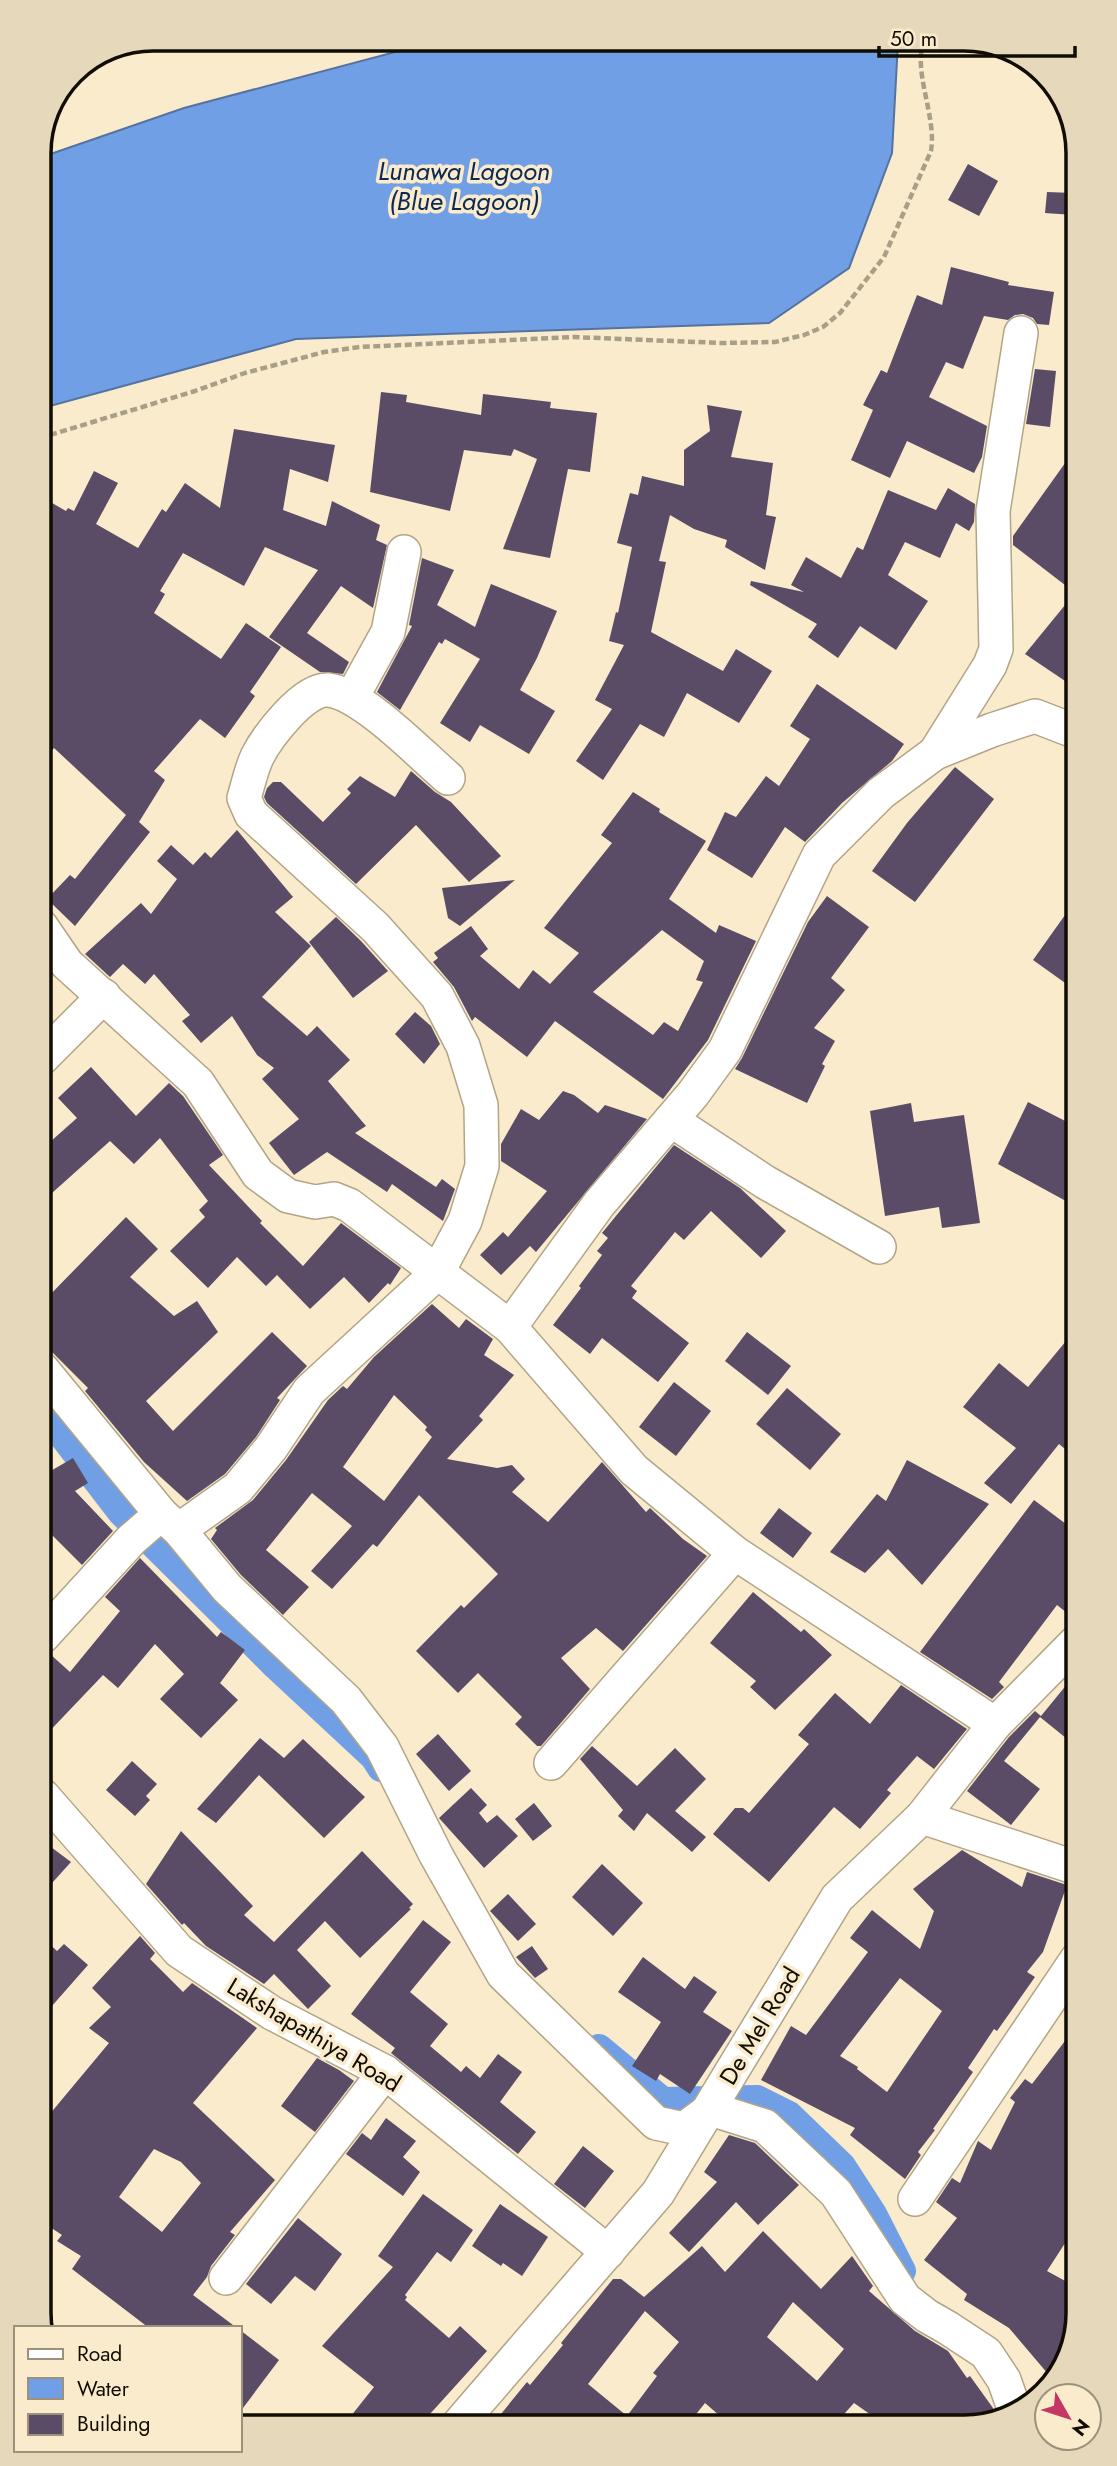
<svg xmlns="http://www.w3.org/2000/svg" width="1117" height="2466" font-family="Jost,sans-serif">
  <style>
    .water { fill: #719fe5; stroke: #5473a1; stroke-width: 2 }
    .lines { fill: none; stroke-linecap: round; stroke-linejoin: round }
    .canal { stroke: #719fe5; stroke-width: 28 }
    .building { fill: #5a4c66; fill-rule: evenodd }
    .minor-casing { stroke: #b2a586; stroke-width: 36 }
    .path { stroke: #a99e86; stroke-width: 4.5; stroke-dasharray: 7 3.5; stroke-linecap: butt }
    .minor { stroke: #fff; stroke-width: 33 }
    .labels { text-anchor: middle; stroke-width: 7; stroke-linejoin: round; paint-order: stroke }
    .street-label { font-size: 24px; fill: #110d03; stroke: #f9ebcb }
    .water-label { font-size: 26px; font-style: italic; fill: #0b2954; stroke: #f9ebcb }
    .rim { fill: none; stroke: #110d03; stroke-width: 3.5 }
  </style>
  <rect width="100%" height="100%" fill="#f9ebcb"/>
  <polygon class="water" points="444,39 901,39 898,42 892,153 849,268 769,323 296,339 39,409 39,158 184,108"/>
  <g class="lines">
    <g class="canal">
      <polyline points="42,1409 121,1512 275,1665 374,1757 381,1768"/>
      <polyline points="599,2048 663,2101 757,2099 789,2115 842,2166 873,2214 902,2271"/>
    </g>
  </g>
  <g class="building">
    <polygon points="968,164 998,181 979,216 948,200"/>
    <polygon points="1047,192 1073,193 1073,215 1045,213"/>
    <polygon points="951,267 1009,282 1008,285 1054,292 1049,325 1037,324 1033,318 1023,314 1015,315 1008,320 984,316 963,369 946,362 929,397 987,426 982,457 974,473 907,441 890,478 851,460 873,410 863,405 881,370 887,373 917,295 942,305"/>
    <polygon points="1035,369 1056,371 1050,427 1026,424"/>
    <polygon points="381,392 407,395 406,402 481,415 483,394 551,402 550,408 597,413 590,472 568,469 550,558 503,549 537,459 514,449 511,456 464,450 450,511 370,492"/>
    <polygon points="707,405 742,411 731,457 773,463 766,515 776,517 765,570 725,547 727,540 694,529 670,515 659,561 666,562 651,632 723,671 736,649 772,671 739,723 687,693 664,737 640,724 603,780 576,761 612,709 595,700 624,645 609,641 616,612 618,613 632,547 617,543 630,493 638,495 642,476 684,486 684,450 710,431"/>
    <polygon points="234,429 335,445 328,482 290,469 283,510 326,526 332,501 380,525 376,540 387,545 373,608 341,586 307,633 349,662 343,674 320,672 269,637 318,570 265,547 244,586 183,553 160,591 165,594 154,613 221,659 246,623 281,647 250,692 255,696 225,738 200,719 154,771 165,780 139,822 150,832 75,926 47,899 70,875 75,879 126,815 54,748 40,765 40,496 66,511 68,508 74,511 94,471 118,483 96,524 138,548 162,509 166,512 185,483 220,508"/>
    <polygon points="1073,452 1073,500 1074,592 1013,545 1013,536"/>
    <polygon points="948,488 975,504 974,522 969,531 956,523 940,558 905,542 888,575 928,601 896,650 860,626 838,658 808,637 817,624 750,585 751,581 804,592 791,585 806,557 841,578 857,547 863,550 888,490 936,510"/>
    <polygon points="422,558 454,570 437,605 475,627 491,584 557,611 537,658 520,690 555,711 529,754 480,725 470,742 440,723 480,659 445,639 442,644 439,642 400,710 377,692 412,626 409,625"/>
    <polygon points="1074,594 1074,687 1025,654"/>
    <polygon points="817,684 904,744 892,761 842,803 805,842 785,827 752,878 707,850 725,812 736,817 766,776 779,786 810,739 790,726"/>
    <polygon points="955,767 994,799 915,902 872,871 907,823"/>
    <polygon points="411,771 435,792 451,802 501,856 469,882 416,825 356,884 267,803 264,797 267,788 273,782 281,782 323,822 351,793 347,789 360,776 395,797"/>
    <path d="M 633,792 L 660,809 L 659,812 L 706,841 L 669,899 L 716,933 L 719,925 L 756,941 L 708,1040 L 663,1099 L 555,1021 L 527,1057 L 475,1017 L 472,1021 L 454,987 L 433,962 L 438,958 L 434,953 L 471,926 L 488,949 L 480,956 L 519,989 L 533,970 L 550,984 L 579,953 L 544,928 L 612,843 L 601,835 ZM 662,930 L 704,961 L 696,980 L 703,982 L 678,1031 L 664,1022 L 653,1035 L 593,992 Z"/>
    <polygon points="237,830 293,897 275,912 311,946 262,997 307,1036 317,1026 350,1060 328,1081 366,1126 355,1133 436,1187 442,1179 455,1189 443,1221 392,1184 387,1192 327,1152 294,1175 269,1143 299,1119 262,1079 274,1068 257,1055 232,1016 201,1043 182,1021 190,1015 154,974 145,984 123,964 110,977 85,954 141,903 151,914 177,879 157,861 171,845 193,865 205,852 211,858"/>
    <polygon points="515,880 460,926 448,918 442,888"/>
    <polygon points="827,896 869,927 831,978 845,990 814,1028 835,1041 822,1064 825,1066 807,1103 735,1069 742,1058 808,922"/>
    <polygon points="1075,901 1075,990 1033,960"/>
    <polygon points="336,917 361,941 388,971 353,998 309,942"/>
    <polygon points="415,1012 431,1026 440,1044 424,1064 395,1034"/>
    <polygon points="91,1067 136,1116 169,1083 183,1096 223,1155 209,1165 262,1221 260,1223 303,1266 341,1223 401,1268 390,1285 388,1283 369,1303 344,1277 310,1309 277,1275 266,1286 237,1257 208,1288 170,1251 205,1217 199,1210 208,1201 160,1138 134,1164 110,1141 42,1202 41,1150 77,1118 58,1098"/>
    <polygon points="563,1091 574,1095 598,1113 605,1105 647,1119 536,1252 530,1246 501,1275 480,1255 503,1232 508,1237 547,1191 501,1161 501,1144 521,1109 539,1120"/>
    <polygon points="1028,1102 1075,1126 1075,1206 998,1164"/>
    <polygon points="911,1103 914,1122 964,1115 980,1223 942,1228 939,1207 885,1216 870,1111"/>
    <polygon points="674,1145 740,1188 786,1231 761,1258 711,1211 684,1240 675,1232 631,1286 637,1291 632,1298 689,1343 658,1382 602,1338 590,1354 553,1325 581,1288 579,1286 602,1255 597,1251 608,1238 602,1233"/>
    <polygon points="126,1217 158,1249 130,1277 174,1316 197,1301 218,1332 146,1401 173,1431 272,1332 307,1366 277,1398 280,1400 256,1437 225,1474 187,1501 144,1462 85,1391 88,1388 42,1342 42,1303"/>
    <path d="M 432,1304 L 459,1328 L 466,1319 L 493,1339 L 484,1355 L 514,1375 L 479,1416 L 483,1420 L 447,1459 L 497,1468 L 512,1465 L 525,1479 L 512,1492 L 548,1522 L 602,1462 L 646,1512 L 650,1508 L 683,1539 L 707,1556 L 623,1651 L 596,1628 L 561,1658 L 590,1689 L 541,1746 L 537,1746 L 515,1724 L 522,1717 L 478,1673 L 458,1693 L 416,1651 L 461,1605 L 464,1608 L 498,1574 L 419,1495 L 377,1547 L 373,1544 L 332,1589 L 311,1571 L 352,1526 L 312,1493 L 266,1550 L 309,1587 L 283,1615 L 241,1575 L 211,1539 L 217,1530 L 215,1528 L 253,1500 L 286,1460 L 328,1400 L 343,1386 L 347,1389 L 374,1357 ZM 394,1395 L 427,1427 L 425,1430 L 432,1437 L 384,1501 L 343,1467 Z"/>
    <polygon points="1076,1329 1076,1458 1059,1444 1011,1504 984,1483 1016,1448 963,1407 999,1363 1028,1387"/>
    <polygon points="747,1332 791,1366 768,1395 725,1361"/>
    <polygon points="674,1382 711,1411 676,1456 639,1427"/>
    <polygon points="787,1388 841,1434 810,1470 756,1424"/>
    <polygon points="73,1458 88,1483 75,1491 113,1531 82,1565 44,1527 51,1520 42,1509 42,1476"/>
    <polygon points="907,1460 989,1504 922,1585 888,1549 865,1573 830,1552 877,1494 886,1501"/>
    <polygon points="1034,1500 1066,1524 1076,1535 1077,1621 1057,1605 999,1682 1004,1687 992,1699 920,1652"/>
    <polygon points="779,1508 812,1533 793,1558 760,1533"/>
    <polygon points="140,1558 217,1637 221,1632 245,1650 220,1683 238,1700 201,1738 160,1699 184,1674 155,1644 118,1688 103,1675 43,1738 43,1655 50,1654 70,1672 120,1611 105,1597"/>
    <polygon points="753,1592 801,1632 804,1629 832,1655 775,1710 750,1687 756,1681 710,1643"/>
    <polygon points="1077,1672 1077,1747 1040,1717 1004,1761 1040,1789 1011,1825 967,1791 1009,1737 1035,1711 1041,1716"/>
    <polygon points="901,1685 967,1729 934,1769 917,1756 887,1790 891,1793 860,1829 834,1807 769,1882 713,1834 735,1808 743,1808 749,1813 809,1744 798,1735 835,1693 870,1724"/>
    <polygon points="438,1734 471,1771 449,1791 416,1754"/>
    <polygon points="260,1738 284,1758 303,1739 365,1797 324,1838 259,1775 216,1823 197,1809"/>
    <polygon points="592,1746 637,1786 675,1748 706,1779 675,1811 706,1837 692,1852 647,1813 634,1831 618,1816 623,1810 580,1759"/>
    <polygon points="132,1761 157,1784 146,1796 150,1800 135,1816 106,1790"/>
    <polygon points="471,1788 487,1805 479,1813 487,1823 497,1815 518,1836 484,1868 439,1818"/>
    <polygon points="534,1803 552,1826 533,1841 515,1819"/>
    <polygon points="181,1831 253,1906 244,1915 274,1942 362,1851 413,1904 409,1908 411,1909 360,1958 325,1921 297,1950 331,1986 308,2009 274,1974 264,1984 206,1946 184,1923 182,1925 146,1884"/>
    <polygon points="43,1841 71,1862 43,1893"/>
    <path d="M 962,1850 L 1022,1887 L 1027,1872 L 1067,1885 L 1043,1952 L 1027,1972 L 1035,1977 L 997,2031 L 994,2029 L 968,2068 L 973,2072 L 933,2129 L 935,2130 L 918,2152 L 921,2155 L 905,2179 L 850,2135 L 855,2128 L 761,2080 L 791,2026 L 806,2035 L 868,1952 L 850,1938 L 872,1910 L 920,1949 L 934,1911 L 913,1889 ZM 900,1978 L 942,2011 L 887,2092 L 857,2069 L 858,2067 L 840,2056 Z"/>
    <polygon points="602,1864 643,1903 613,1936 572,1897"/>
    <polygon points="508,1894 536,1924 518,1941 490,1911"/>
    <polygon points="423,1920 451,1942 410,1992 448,2024 430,2046 461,2072 466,2066 480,2078 498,2054 522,2072 500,2102 536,2132 518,2154 391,2053 395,2048 351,2014"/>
    <path d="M 140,1936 L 155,1953 L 150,1959 L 183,1992 L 192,1983 L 257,2028 L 193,2103 L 275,2180 L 230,2232 L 235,2235 L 211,2266 L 207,2277 L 193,2295 L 237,2328 L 149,2328 L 72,2269 L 81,2256 L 57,2241 L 62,2235 L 44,2223 L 44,2121 L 109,2043 L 89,2028 L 111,2007 L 92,1988 ZM 154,2149 L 181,2162 L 201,2183 L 162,2232 L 119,2197 Z"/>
    <polygon points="44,1939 57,1951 64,1944 88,1965 44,2015"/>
    <polygon points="532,1946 548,1969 535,1978 516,1957"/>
    <polygon points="643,1957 685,1989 694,1976 717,1992 703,2012 732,2031 690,2094 660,2074 656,2081 632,2066 661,2022 618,1992"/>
    <polygon points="1078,2024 1078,2223 1047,2271 1078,2288 1078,2314 1059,2377 1054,2381 1009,2328 964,2300 967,2294 924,2260 957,2218 936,2202 952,2178 960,2183 978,2141 991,2150 1015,2102 1010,2098 1025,2079 1032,2084"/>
    <polygon points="317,2058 339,2070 354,2081 315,2132 281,2106"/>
    <polygon points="386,2118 416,2141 403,2157 420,2172 403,2196 346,2154 362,2133 371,2140"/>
    <polygon points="729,2135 755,2143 799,2185 758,2225 736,2202 689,2252 669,2233 717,2182 704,2172"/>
    <polygon points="583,2146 614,2171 585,2208 554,2184"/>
    <polygon points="423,2194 473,2230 451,2262 437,2252 405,2295 407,2297 405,2300 449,2338 460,2326 487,2351 420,2425 343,2426 374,2387 322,2346 393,2267 378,2256"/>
    <polygon points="500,2204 548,2237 522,2276 503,2263 501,2266 472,2246"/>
    <polygon points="298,2218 342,2254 315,2291 295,2276 271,2304 246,2284"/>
    <path d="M 763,2231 L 821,2289 L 852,2256 L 873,2286 L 869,2291 L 915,2331 L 948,2351 L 967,2378 L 970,2376 L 993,2408 L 999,2421 L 881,2422 L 854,2403 L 837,2422 L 728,2423 L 705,2403 L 689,2423 L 492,2425 L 527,2382 L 530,2385 L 563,2345 L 561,2343 L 613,2279 L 621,2279 L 644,2297 L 702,2246 L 725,2272 ZM 793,2302 L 844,2349 L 817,2381 L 767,2337 ZM 645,2311 L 679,2342 L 653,2373 L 657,2376 L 627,2416 L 588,2384 Z"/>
    <polygon points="240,2330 279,2360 240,2412"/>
  </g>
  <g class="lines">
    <g class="minor-casing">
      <g id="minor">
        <polyline points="352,697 388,632 404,552"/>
        <polyline points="935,753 990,665 996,649 993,511 1021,333"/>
        <polyline points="41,926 67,964 198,1083 258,1174 288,1196 315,1202 334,1199 349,1205 510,1327 599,1204 693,1094 725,1050 819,855 881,793 935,753 992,730 1035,716 1074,731"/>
        <polyline points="41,1059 104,996"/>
        <polyline points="671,1120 765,1182 879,1247"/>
        <polyline points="510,1327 634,1470 735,1553 995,1724"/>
        <polyline points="42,1369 161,1514 179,1530 227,1588 346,1700 382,1747 436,1855 503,1974 656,2123 684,2129 711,2109 765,2126 836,2193 905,2299 927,2316 948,2328 986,2353 1004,2380 1015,2411"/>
        <path d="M 179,1530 L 238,1488 L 271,1448 L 309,1391 L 437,1273 L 465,1221 L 482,1166 L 481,1105 L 463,1046 L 437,996 L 375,927 L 251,814 L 244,798 C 248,785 251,770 257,757 C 267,737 304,688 328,690 C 362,693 421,755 448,778"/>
        <polyline points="43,1636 131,1540 161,1514"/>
        <polyline points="551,1763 735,1553"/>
        <polyline points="43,1796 179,1951 272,2013 385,2072 608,2252"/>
        <polyline points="922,1817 1077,1868"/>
        <polyline points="915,2199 1077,1959"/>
        <polyline points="226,2278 385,2072"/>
        <polyline points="458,2425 658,2193 837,1898 922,1817 995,1724 1077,1641"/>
      </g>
    </g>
    <path class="path" d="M 40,438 L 195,391 L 245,373 L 324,352 L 360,347 L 573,337 L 721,343 L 775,342 L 804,335 L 823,327 L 840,313 L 884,257 L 931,151 C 937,115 911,69 925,39"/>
    <use href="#minor" class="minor"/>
  </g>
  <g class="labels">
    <g class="street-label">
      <text transform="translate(760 2026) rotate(-59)" y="8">De Mel Road</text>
      <text transform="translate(314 2035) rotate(31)" y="8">Lakshapathiya Road</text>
    </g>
    <g class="water-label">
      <text x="464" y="180">Lunawa Lagoon<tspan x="464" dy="30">(Blue Lagoon)</tspan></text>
    </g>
  </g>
  <path d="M0 0H1117V2466H0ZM153 51H964A102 102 0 0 1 1066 153V2313A102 102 0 0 1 964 2415H153A102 102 0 0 1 51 2313V153A102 102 0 0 1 153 51Z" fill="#e6d9bb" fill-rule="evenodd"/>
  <path class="rim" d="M153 51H964A102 102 0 0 1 1066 153V2313A102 102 0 0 1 964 2415H153A102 102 0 0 1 51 2313V153A102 102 0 0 1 153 51Z"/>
  <rect x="14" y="2326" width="228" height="126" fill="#f9ebcb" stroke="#9c927b" stroke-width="2"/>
  <rect x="28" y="2349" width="35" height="10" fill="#ffffff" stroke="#9c927b" stroke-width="2"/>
  <text x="77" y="2361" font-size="21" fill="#110d03">Road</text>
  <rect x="28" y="2378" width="35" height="21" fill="#719fe5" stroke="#9c927b" stroke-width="2"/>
  <text x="77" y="2396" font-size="21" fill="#110d03">Water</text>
  <rect x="28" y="2414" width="35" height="21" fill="#5a4c66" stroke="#9c927b" stroke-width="2"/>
  <text x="77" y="2431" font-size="21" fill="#110d03">Building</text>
  <g transform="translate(1068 2417) rotate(129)"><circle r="33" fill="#f9ebcb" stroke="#9c927b" stroke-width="2"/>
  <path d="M0-5L12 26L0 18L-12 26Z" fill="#c43664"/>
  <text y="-10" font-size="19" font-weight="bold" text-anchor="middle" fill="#110d03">N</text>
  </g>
  <path d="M879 46v10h196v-10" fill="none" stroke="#110d03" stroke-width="3.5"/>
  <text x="890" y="46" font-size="21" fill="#110d03" stroke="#f9ebcb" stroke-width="5" paint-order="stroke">50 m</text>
</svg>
